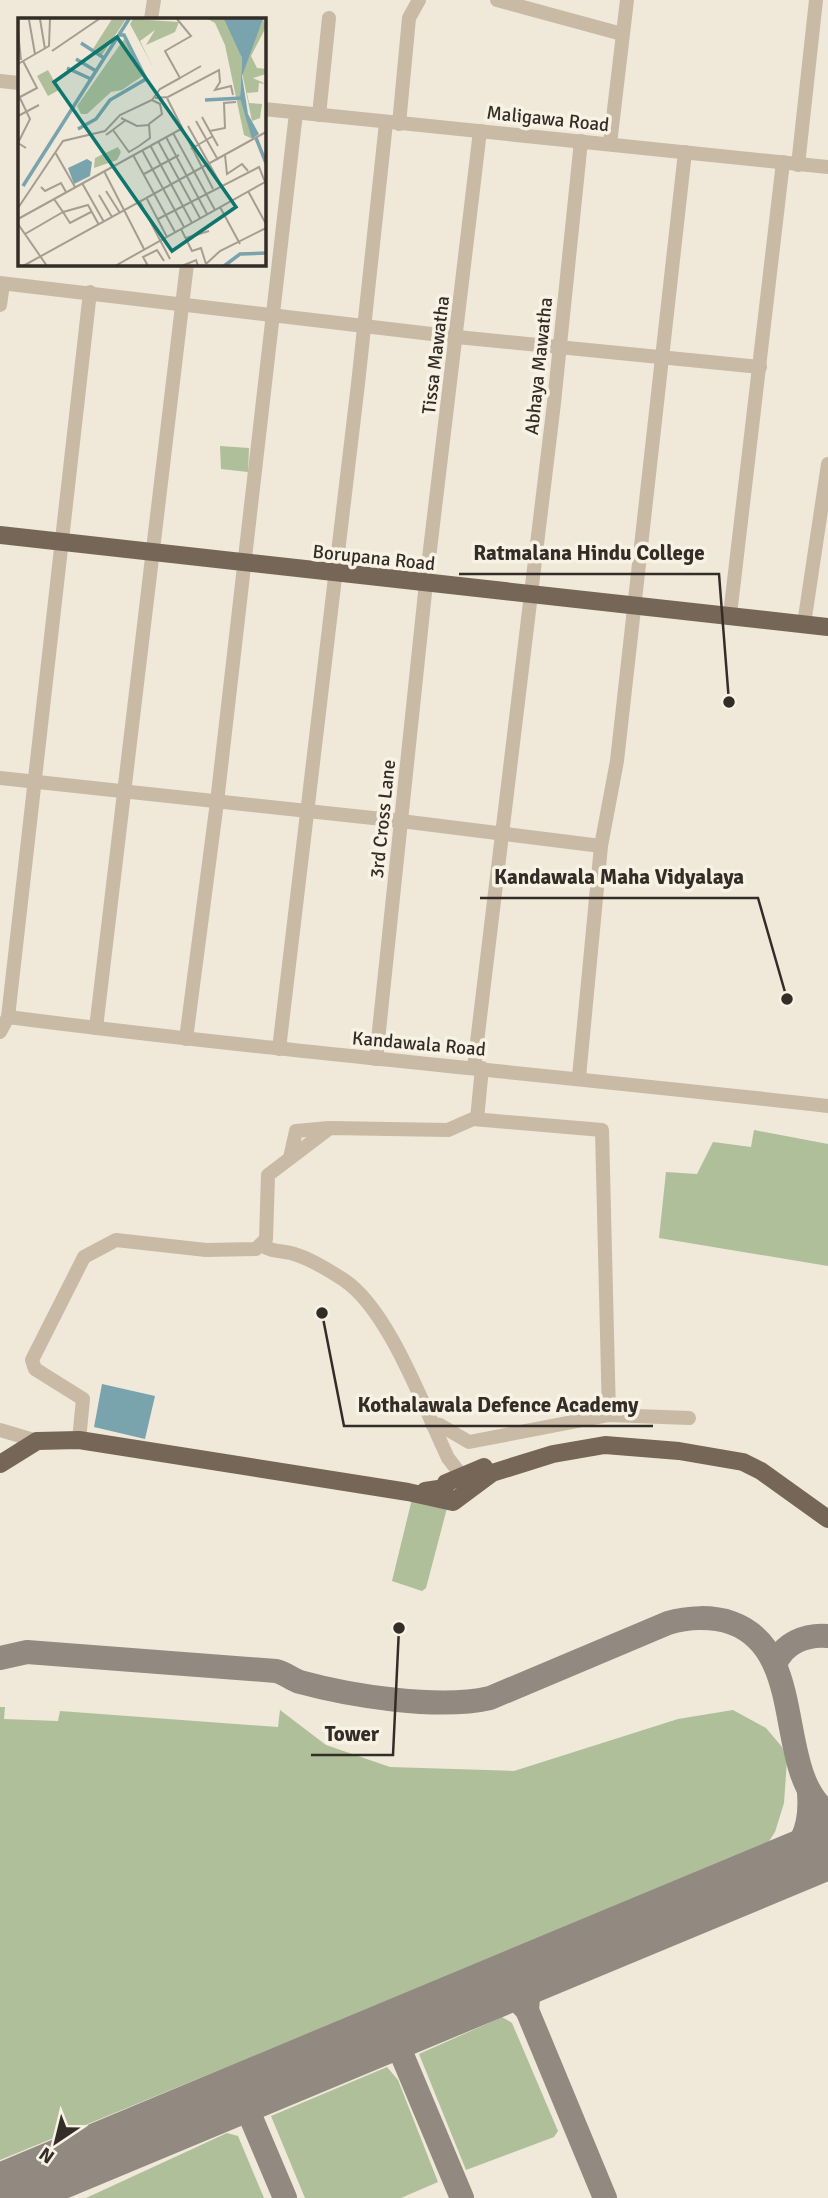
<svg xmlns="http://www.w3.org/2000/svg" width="828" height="2198" font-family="Signika,sans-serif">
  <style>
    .green { fill: #aebf9a }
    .water { fill: #79a4ad }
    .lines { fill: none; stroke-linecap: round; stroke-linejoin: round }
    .taxiway { stroke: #928a80; stroke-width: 24 }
    .runway { stroke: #928a80; stroke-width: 60 }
    .minor { stroke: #c8baa5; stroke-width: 14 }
    .major { stroke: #766658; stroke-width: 18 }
    .labels { text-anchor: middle; stroke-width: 7; stroke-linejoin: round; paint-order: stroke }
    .street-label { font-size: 19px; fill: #342c26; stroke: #f8f2e5 }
    .inset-river { fill: none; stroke: #79a4ad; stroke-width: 3.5 }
    .inset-road { fill: none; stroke: #a59d91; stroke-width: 2 }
    .view { fill: #0f766e; fill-opacity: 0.15; stroke: #0f766e; stroke-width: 3.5 }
    .inset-edge { fill: none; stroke: #342c26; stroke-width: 3.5 }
    .leader { fill: none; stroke: #342c26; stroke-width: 2.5 }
    .callout-dot { fill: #342c26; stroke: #f8f2e5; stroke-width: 2.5 }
    .callout-label { font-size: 21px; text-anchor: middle; font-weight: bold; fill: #342c26; stroke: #f8f2e5; stroke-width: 7; stroke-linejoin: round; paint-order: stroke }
  </style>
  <rect width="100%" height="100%" fill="#f0e8d9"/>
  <g class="green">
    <polygon points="220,446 249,448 248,472 221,469"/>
    <polygon points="754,1130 828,1144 828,1266 659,1238 666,1172 697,1174 713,1142 751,1147"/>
    <polygon points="412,1499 447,1508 426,1588 422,1591 392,1581"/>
    <polygon points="0,1707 5,1707 4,1719 58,1721 60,1711 278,1727 280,1710 326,1745 390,1767 514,1771 678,1719 733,1710 766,1728 782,1747 787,1760 784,1803 775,1832 766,1846 0,2160"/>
    <polygon points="502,2017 512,2023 558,2131 554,2137 466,2170 419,2054"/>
    <polygon points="387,2067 398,2080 438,2182 401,2198 305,2198 271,2116"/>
    <polygon points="227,2133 238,2136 264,2198 86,2198"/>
  </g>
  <polygon class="water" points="102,1384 155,1396 145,1439 94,1427"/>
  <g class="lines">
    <g class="taxiway">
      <path d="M 0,1658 L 27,1652 L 276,1671 C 285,1673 291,1679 300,1682 C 351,1696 439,1710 490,1698 L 668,1623 C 688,1617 712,1616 732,1623 C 809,1651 773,1772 828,1813"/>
      <path d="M 775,1665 C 783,1643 806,1634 828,1636"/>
      <path d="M 769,1873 C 800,1852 812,1831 809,1793"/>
      <path d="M 481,1994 C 501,1991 514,1994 527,2010 L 605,2198"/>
      <polyline points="527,2010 529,1987 550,1965"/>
      <polyline points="392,2031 462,2198"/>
      <polyline points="241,2094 285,2198"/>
    </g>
    <polyline class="runway" points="0,2194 828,1849"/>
    <g class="minor">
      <polyline points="497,0 622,34"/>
      <polyline points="151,19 154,0"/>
      <polyline points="0,81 19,83"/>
      <polyline points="264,109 828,167"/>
      <polyline points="319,115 329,18"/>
      <polyline points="399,124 409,18 419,0"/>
      <polyline points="610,144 627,0"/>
      <polyline points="798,165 816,0"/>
      <polyline points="0,283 457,337 760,367"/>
      <polyline points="0,305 3,284"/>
      <polyline points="730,615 783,162"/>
      <polyline points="804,624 828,464"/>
      <polyline points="0,778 401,821 601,846"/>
      <path d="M 8,1017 C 281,1052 555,1075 828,1106"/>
      <polyline points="96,1028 187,264"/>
      <polyline points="0,1032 8,1017 90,292"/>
      <polyline points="186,1039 217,802 296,113"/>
      <polyline points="279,1049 358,384 386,123"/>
      <polyline points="376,1059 426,583 480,131"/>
      <polyline points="474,1067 554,403 581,141"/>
      <polyline points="579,1077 601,846 617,761 685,152"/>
      <polyline points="477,1119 482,1068"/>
      <polyline points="290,1158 296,1131 329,1128"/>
      <path d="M 262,1245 C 272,1253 285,1250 297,1255 C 313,1260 330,1271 344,1280 C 389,1310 424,1408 448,1458 L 462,1476"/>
      <polyline points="432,1424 440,1425 469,1442 609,1415 689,1418"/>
      <polyline points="0,1430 37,1441"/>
      <polyline points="79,1440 83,1399 35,1369 32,1360 84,1257 116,1240 206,1250 256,1249 266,1239 268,1175 330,1128 448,1130 473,1119 602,1130 609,1415"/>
    </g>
    <g class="major">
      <polyline points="0,535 828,627"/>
      <polyline points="0,1464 37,1441 79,1440 408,1492 453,1502 492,1473 553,1454 605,1445 679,1451 743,1462 761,1471 828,1519"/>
      <polyline points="425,1491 445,1488 446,1483 484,1467"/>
    </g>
  </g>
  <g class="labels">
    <g class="street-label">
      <text transform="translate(548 118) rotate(6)" y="7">Maligawa Road</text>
      <text transform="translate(435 355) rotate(-83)" y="7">Tissa Mawatha</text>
      <text transform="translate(538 366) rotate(-84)" y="7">Abhaya Mawatha</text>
      <text transform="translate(374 557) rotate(6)" y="7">Borupana Road</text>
      <text transform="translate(382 819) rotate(-84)" y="7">3rd Cross Lane</text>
      <text transform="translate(419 1043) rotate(5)" y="7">Kandawala Road</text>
    </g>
  </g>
  <g transform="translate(18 18)">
    <rect width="248" height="248" fill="#f0e8d9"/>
    <path d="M 94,1 L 108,1 L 84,37 L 75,31 ZM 115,1 L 161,4 L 157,14 L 128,27 L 137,12 L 122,23 L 135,49 L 112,6 ZM 190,1 L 206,1 L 212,7 L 224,40 L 222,79 L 235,121 L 226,117 L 207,27 L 197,5 ZM 245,1 L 248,9 L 233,38 L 239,50 L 248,51 L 248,56 L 235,60 L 248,66 L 241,65 L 240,74 L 229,75 L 231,85 L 244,86 L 242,100 L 234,103 L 224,54 ZM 106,21 L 126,57 L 104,72 L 93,74 L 69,96 L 63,96 L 59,88 ZM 30,52 L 41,72 L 30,78 L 19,58 ZM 100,129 L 103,134 L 99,142 L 76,150 L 77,140 Z" fill="#aebf9a"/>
    <path d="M 206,1 L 245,1 L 224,58 L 230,96 L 241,116 L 234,121 L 222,80 L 224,40 ZM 69,141 L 74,144 L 72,158 L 56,166 L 50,150 Z" fill="#79a4ad"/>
    <path class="inset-river" d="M 63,25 L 86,40M 58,41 L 78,53M 49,50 L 73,61M 187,82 L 224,80M 60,111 L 78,101 L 92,82 L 128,61 L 106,17 L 101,17M 238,120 L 248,145M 5,168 L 111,1M 206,248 L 222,236 L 248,235"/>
    <path class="inset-road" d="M 22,1 L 27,31M 11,2 L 17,36M 0,14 L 3,42M 34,33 L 81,1M 0,46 L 31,28 L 32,1M 162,60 L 183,48M 0,76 L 12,101 L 0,125 L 8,130M 2,79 L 19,70 L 5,43M 137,80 L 150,79 L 201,52 L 202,64 L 197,72 L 213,68 L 215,77M 149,80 L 195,171M 0,98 L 21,87M 184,99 L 200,128M 103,100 L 119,108 L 131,107M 178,103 L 200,142M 170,108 L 203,167M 95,112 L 111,134 L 121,128 L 132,120 L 131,106 L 144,96 L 142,86 L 134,82M 192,113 L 207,110 L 206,85 L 218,84M 155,115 L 197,192M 88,117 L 108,102M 148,119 L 189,196M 140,123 L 182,200M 132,127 L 174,205M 173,131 L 195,118M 124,132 L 166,209M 37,134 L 57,169M 115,137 L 157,214M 207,137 L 209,156 L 224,146 L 230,153M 86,153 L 126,231M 126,156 L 161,137M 64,165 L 86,204M 23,169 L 27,173 L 43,165 L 48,174M 88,173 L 102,195M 230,173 L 248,206M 81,177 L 94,199M 36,181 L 45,194 L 70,187 L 81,207M 129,181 L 149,219M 122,184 L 152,241M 202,189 L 222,226M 0,190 L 45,123 L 87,113 L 102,97 L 134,82 L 142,71 L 162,60 L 147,33 L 173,18 L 159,1M 0,201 L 163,111M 0,206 L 29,248M 163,211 L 174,233 L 183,230 L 188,246M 7,216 L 45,194 L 52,205 L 73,194M 168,220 L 191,213M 188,246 L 202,233 L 248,210M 5,248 L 248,114M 97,248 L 247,164 L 241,149 L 140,201M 130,248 L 125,239 L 139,232 L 146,243M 164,248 L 178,242 L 180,248"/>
    <path class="view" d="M 99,19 L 218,189 L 154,233 L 36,64 Z"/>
    <rect width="248" height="248" class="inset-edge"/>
  </g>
  <path class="leader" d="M729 702L719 574H459M787 999L758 898H480M322 1313L344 1426H653M399 1628L393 1755H311"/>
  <g class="callout-dot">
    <circle cx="729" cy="702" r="7"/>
    <circle cx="787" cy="999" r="7"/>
    <circle cx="322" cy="1313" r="7"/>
    <circle cx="399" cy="1628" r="7"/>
  </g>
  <g class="callout-label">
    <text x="589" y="560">Ratmalana Hindu College</text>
    <text x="619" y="884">Kandawala Maha Vidyalaya</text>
    <text x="498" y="1412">Kothalawala Defence Academy</text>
    <text x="352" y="1741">Tower</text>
  </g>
  <g transform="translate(56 2142) rotate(215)" stroke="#f8f2e5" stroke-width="5" paint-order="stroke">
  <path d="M0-5L12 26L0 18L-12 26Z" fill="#342c26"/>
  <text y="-10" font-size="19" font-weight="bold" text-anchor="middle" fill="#342c26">N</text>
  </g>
</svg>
